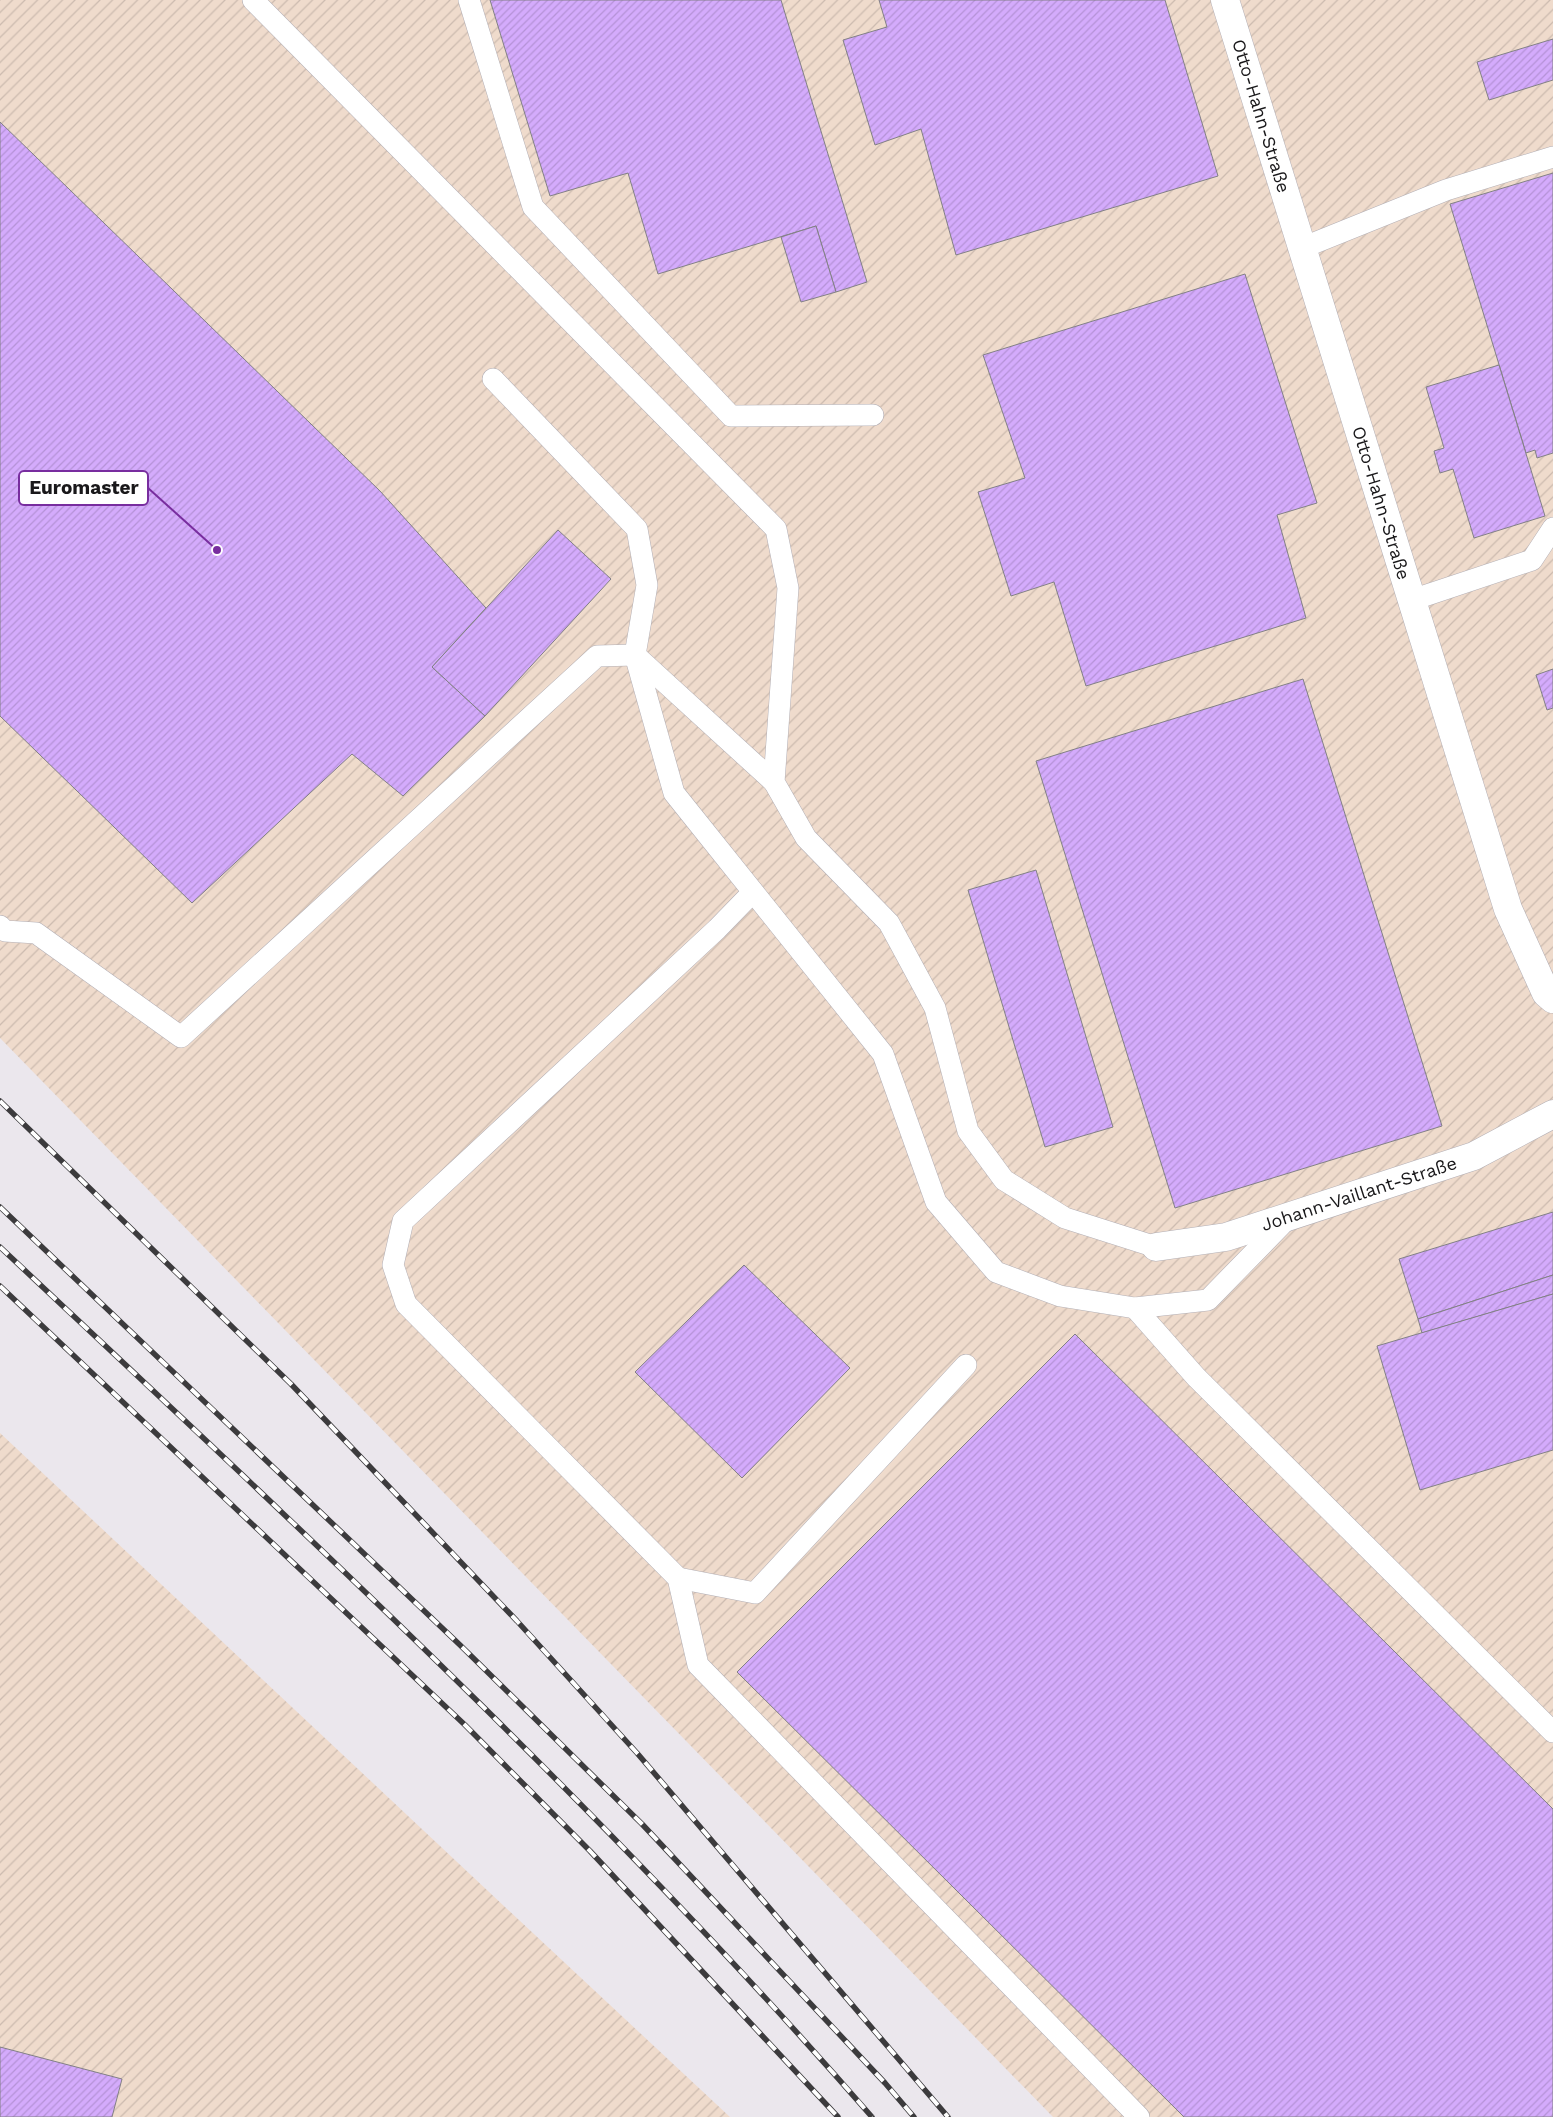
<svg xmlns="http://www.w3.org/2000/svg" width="1553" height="2117" font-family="'Work Sans',sans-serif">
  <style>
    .industrial { fill: url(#industrial-furrows) }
    .building { fill: url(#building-hatch); stroke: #828085 }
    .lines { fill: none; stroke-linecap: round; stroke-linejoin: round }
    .service-casing { stroke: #b3afb5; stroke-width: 22 }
    .minor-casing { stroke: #b3afb5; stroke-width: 29 }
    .service { stroke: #fff; stroke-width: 21 }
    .minor { stroke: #fff; stroke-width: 28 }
    .rail-casing { stroke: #3c3b3d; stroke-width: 5.5 }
    .rail { stroke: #fff; stroke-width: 4; stroke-dasharray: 11; stroke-linecap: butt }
    .labels { text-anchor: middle; stroke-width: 4; stroke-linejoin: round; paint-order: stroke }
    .street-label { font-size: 18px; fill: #19181a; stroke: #fff }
    .leader { fill: none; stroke: #782d9f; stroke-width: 2 }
    .callout-dot { fill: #782d9f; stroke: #fff; stroke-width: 2 }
    .callout { fill: #fff; stroke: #782d9f; stroke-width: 2 }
    .callout-label { font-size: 19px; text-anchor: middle; font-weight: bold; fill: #19181a }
  </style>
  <defs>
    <pattern id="industrial-furrows" width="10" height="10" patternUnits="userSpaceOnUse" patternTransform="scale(1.25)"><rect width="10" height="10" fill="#efdbcc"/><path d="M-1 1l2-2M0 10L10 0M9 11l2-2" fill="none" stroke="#ccbbaf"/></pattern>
    <pattern id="building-hatch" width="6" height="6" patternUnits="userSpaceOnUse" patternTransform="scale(1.25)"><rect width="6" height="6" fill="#d4abfc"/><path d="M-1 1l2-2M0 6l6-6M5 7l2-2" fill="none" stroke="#b592d7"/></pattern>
  </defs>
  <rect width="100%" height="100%" fill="#ebe7ed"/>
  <g class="industrial">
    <polygon points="0,0 1553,0 1553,2117 1053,2117 0,1038"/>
    <polygon points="0,1433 505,1907 730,2117 0,2117"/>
  </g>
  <g class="building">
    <polygon points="490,0 781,0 867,282 836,292 816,226 658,274 628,173 550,196"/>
    <polygon points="879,0 1165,0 1218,176 956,255 921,129 875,145 843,40 887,27"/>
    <polygon points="1553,39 1553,80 1489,100 1477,62"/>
    <polygon points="0,122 380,491 486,608 432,667 485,716 403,796 352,754 192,903 0,716"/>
    <polygon points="1553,173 1553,453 1537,458 1535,450 1526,453 1450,204"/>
    <polygon points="816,226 836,292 801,302 781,237"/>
    <polygon points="1245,274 1317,503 1277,515 1306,618 1086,686 1054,582 1011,596 978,492 1025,478 983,355"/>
    <polygon points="1499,365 1545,516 1474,538 1453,469 1440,473 1434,451 1444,448 1426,387"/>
    <polygon points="558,530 611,579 485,716 432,667"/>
    <polygon points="1553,669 1553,708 1547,710 1536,675"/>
    <polygon points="1303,679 1442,1126 1175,1208 1036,761"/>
    <polygon points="1036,870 1113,1127 1045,1147 968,890"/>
    <polygon points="1553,1212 1553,1275 1418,1319 1399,1259"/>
    <polygon points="744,1265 850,1368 742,1478 635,1372"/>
    <polygon points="1553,1275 1553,1294 1422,1333 1418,1319"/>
    <polygon points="1553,1294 1553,1450 1420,1490 1377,1346"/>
    <polygon points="1075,1334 1553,1809 1553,2117 1184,2117 737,1672"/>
    <polygon points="0,2047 122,2079 112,2117 0,2117"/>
  </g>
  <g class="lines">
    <g class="service-casing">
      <g id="service">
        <polyline points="253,0 776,529 788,588 774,782 806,838 889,923 935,1008 968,1131 1004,1180 1065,1218 1156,1247"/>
        <polyline points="469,0 533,207 731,416 873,415"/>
        <polyline points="1302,248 1446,190 1553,157"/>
        <polyline points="493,379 637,529 647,585 635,655 674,793 883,1054 936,1202 996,1272 1060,1296 1135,1308 1208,1300 1290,1216"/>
        <polyline points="1412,600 1532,560 1553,528"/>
        <polyline points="753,892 717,929 403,1221 393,1265 406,1304 678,1578 698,1665 1139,2117"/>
        <polyline points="0,926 5,931 36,933 181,1037 597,656 635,655 774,782"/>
        <polyline points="1135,1308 1196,1377 1553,1732"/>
        <polyline points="678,1578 755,1593 966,1365"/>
      </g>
    </g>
    <g class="minor-casing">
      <g id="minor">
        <polyline points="1225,0 1508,909 1546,993 1553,999"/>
        <polyline points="1156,1247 1226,1237 1474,1156 1553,1114"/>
      </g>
    </g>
    <use href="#service" class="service"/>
    <use href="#minor" class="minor"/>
    <g class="rail-casing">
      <g id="rail">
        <polyline points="0,1101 291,1384 517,1621 637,1753 948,2117"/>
        <polyline points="0,1207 460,1645 642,1824 885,2083 914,2117"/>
        <path d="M 0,1247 C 299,1528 602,1807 872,2117"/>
        <polyline points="0,1286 465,1725 590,1851 838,2117"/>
      </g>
    </g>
    <use href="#rail" class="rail"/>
  </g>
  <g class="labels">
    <g class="street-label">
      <text transform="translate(1261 116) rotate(73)" y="6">Otto-Hahn-Straße</text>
      <text transform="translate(1381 503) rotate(73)" y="6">Otto-Hahn-Straße</text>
      <text transform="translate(1359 1194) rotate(-18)" y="6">Johann-Vaillant-Straße</text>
    </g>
  </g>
  <path class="leader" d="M217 550L148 488"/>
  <circle class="callout-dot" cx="217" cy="550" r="5"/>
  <rect class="callout" x="19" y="471" width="129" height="34" rx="5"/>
  <g class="callout-label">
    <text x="84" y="494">Euromaster</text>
  </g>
</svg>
